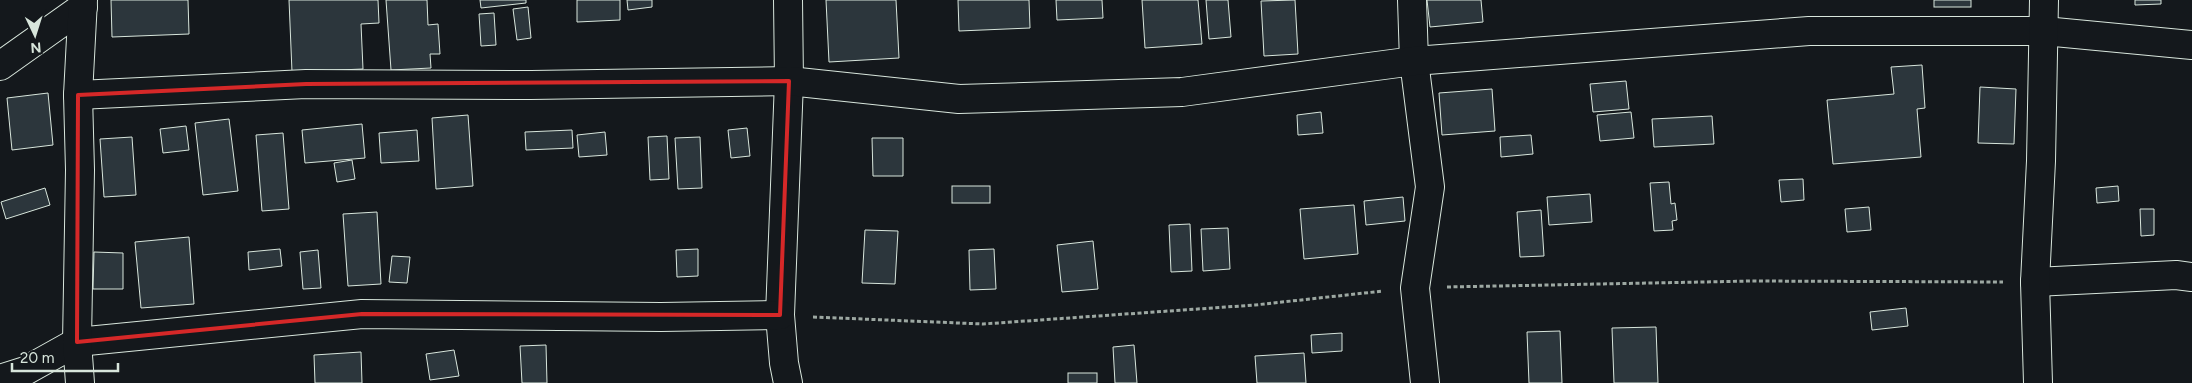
<svg xmlns="http://www.w3.org/2000/svg" width="2192" height="383" font-family="Figtree,sans-serif">
  <style>
    .building { fill: #2c363c; stroke: #d8e6dc }
    .lines { fill: none; stroke-linecap: round; stroke-linejoin: round }
    .street-casing { stroke: #d8e6dc; stroke-width: 30 }
    .path { stroke: #9da8a2; stroke-width: 3; stroke-dasharray: 4 2.5; stroke-linecap: butt }
    .street { stroke: #14181c; stroke-width: 28 }
    .marked { fill: none; stroke: #d62828; stroke-width: 4; stroke-linejoin: round }
  </style>
  <rect width="100%" height="100%" fill="#14181c"/>
  <g class="building">
    <polygon points="111,0 188,0 189,34 112,37"/>
    <polygon points="289,0 378,0 379,23 361,24 363,69 292,72"/>
    <polygon points="386,0 427,0 428,25 438,24 440,54 430,54 431,68 391,70"/>
    <polygon points="480,0 526,0 526,3 481,8"/>
    <polygon points="577,0 620,0 620,20 577,22"/>
    <polygon points="627,0 652,0 652,7 628,10"/>
    <polygon points="826,0 896,0 899,58 829,62"/>
    <polygon points="958,0 1029,0 1030,28 959,31"/>
    <polygon points="1056,0 1102,0 1103,18 1057,20"/>
    <polygon points="1142,0 1198,0 1202,44 1145,48"/>
    <polygon points="1206,0 1228,0 1231,37 1209,39"/>
    <polygon points="1295,0 1298,54 1264,56 1261,1"/>
    <polygon points="1427,0 1481,0 1483,22 1430,27"/>
    <rect x="1934" y="0" width="37" height="7"/>
    <polygon points="2135,0 2161,0 2161,4 2135,5"/>
    <polygon points="528,7 531,38 517,40 513,9"/>
    <polygon points="494,13 496,45 481,46 479,14"/>
    <polygon points="1922,65 1925,108 1917,109 1921,157 1833,164 1827,100 1894,94 1891,67"/>
    <polygon points="1626,81 1629,109 1593,112 1590,84"/>
    <polygon points="1980,87 2016,89 2014,144 1978,143"/>
    <polygon points="1492,89 1495,131 1442,135 1439,93"/>
    <polygon points="48,93 53,145 12,150 7,98"/>
    <polygon points="1321,112 1323,133 1298,135 1297,115"/>
    <polygon points="1631,112 1634,138 1600,141 1597,115"/>
    <polygon points="468,115 473,186 436,189 432,118"/>
    <polygon points="1712,116 1714,144 1654,147 1652,119"/>
    <polygon points="229,119 238,191 203,195 195,123"/>
    <polygon points="362,124 365,158 305,163 302,130"/>
    <polygon points="186,126 189,150 163,153 160,129"/>
    <polygon points="747,128 750,156 731,158 728,130"/>
    <polygon points="417,130 419,161 381,163 379,133"/>
    <polygon points="572,130 573,148 526,150 525,132"/>
    <polygon points="605,132 607,155 579,157 577,135"/>
    <polygon points="283,133 289,209 262,211 256,135"/>
    <polygon points="1531,135 1533,154 1501,157 1500,137"/>
    <polygon points="667,136 669,179 650,180 648,137"/>
    <polygon points="132,137 136,195 104,197 100,139"/>
    <polygon points="700,137 702,188 678,189 675,138"/>
    <polygon points="872,138 903,138 903,176 873,176"/>
    <polygon points="352,160 355,179 337,182 334,163"/>
    <polygon points="1803,179 1804,200 1781,202 1779,180"/>
    <polygon points="1669,182 1671,204 1675,203 1677,220 1672,221 1673,230 1654,231 1650,183"/>
    <rect x="952" y="186" width="38" height="17"/>
    <polygon points="2118,186 2119,201 2097,203 2096,188"/>
    <polygon points="45,188 50,205 6,219 1,202"/>
    <polygon points="1590,194 1592,222 1549,225 1547,197"/>
    <polygon points="1403,197 1405,221 1366,225 1364,201"/>
    <polygon points="1354,205 1358,254 1304,259 1300,209"/>
    <polygon points="1869,207 1871,230 1847,232 1845,209"/>
    <polygon points="2140,209 2154,209 2154,235 2141,236"/>
    <polygon points="1541,210 1544,256 1520,257 1517,212"/>
    <polygon points="377,212 381,284 348,286 343,214"/>
    <polygon points="1190,224 1192,271 1171,272 1169,225"/>
    <polygon points="1228,228 1230,269 1203,271 1201,229"/>
    <polygon points="865,230 898,231 895,284 862,283"/>
    <polygon points="189,237 194,304 141,308 135,242"/>
    <polygon points="1093,241 1098,289 1062,292 1057,245"/>
    <polygon points="280,249 282,266 249,270 248,252"/>
    <polygon points="698,249 698,276 677,277 676,250"/>
    <polygon points="994,249 996,289 970,290 969,250"/>
    <polygon points="318,250 321,288 303,289 300,252"/>
    <polygon points="94,252 123,253 123,289 93,289"/>
    <polygon points="392,256 410,257 407,283 389,282"/>
    <polygon points="1906,308 1908,326 1872,330 1870,312"/>
    <polygon points="1656,327 1658,383 1614,383 1612,328"/>
    <polygon points="1560,331 1562,383 1529,383 1527,332"/>
    <polygon points="1342,333 1342,351 1312,353 1311,335"/>
    <polygon points="546,345 547,383 522,383 520,346"/>
    <polygon points="1134,345 1137,383 1115,383 1113,347"/>
    <polygon points="454,350 459,376 430,380 426,354"/>
    <polygon points="361,352 362,383 315,383 314,355"/>
    <polygon points="1304,353 1306,383 1257,383 1255,356"/>
    <rect x="1068" y="373" width="29" height="10"/>
  </g>
  <g class="lines">
    <g class="street-casing">
      <g id="street">
        <polyline points="788,0 789,81 780,315 784,363 788,383"/>
        <polyline points="1412,0 1414,61 1430,187 1415,288 1425,383"/>
        <polyline points="0,66 83,7"/>
        <polyline points="78,95 306,84 531,85 789,81 959,99 1182,92 1414,61 1809,31 2044,31 2192,45"/>
        <polyline points="2035,282 2176,275 2192,277"/>
        <polyline points="0,379 25,371 77,342 362,314 661,317 780,315"/>
        <polyline points="80,383 77,342 80,170 78,95 83,0"/>
        <polyline points="2038,383 2035,282 2041,161 2044,0"/>
      </g>
    </g>
    <g class="path">
      <polyline points="1447,287 1752,281 2003,282"/>
      <polyline points="813,317 983,324 1255,305 1383,291"/>
    </g>
    <use href="#street" class="street"/>
  </g>
  <path class="marked" d="M 789,81 L 780,315 L 362,314 L 77,342 L 78,95 L 306,84 Z"/>
  <g transform="translate(35 35) rotate(176)" stroke="#14181c" stroke-width="4" paint-order="stroke">
  <path d="M0-4L9 19L0 12L-9 19Z" fill="#d8e6dc"/>
  <text y="-8" font-size="14" font-weight="bold" text-anchor="middle" fill="#d8e6dc">N</text>
  </g>
  <path d="M12 363v8h106v-8" fill="none" stroke="#d8e6dc" stroke-width="2.5"/>
  <text x="20" y="363" font-size="15" fill="#d8e6dc" stroke="#14181c" stroke-width="4" paint-order="stroke">20 m</text>
</svg>
